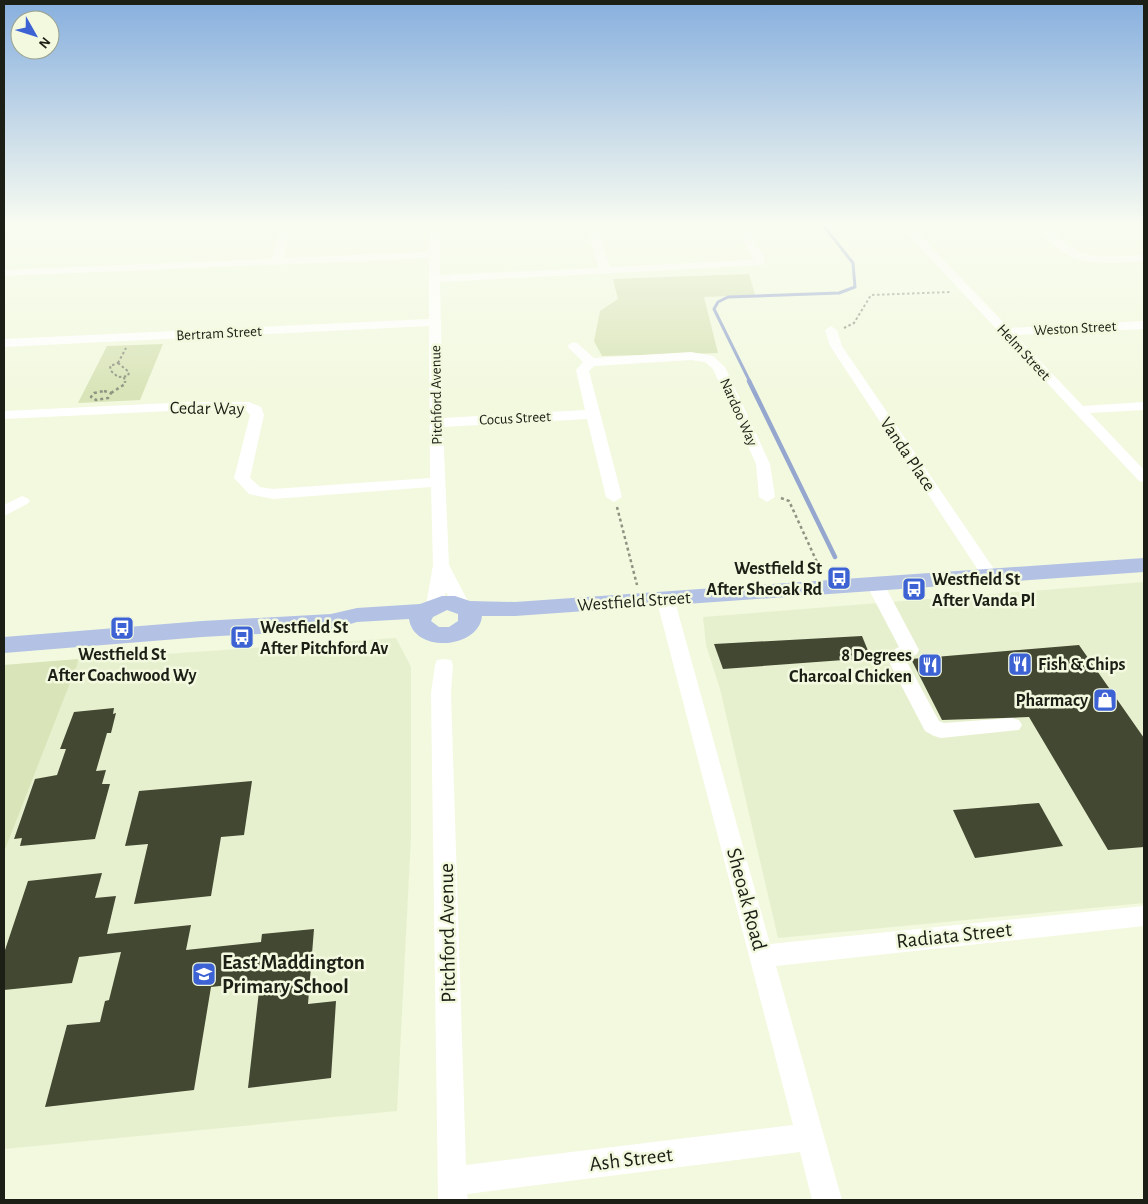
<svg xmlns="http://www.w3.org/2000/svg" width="1148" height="1204" font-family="'Alegreya Sans',sans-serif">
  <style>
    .built { fill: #e7f0ce }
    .green { fill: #d9e4b8 }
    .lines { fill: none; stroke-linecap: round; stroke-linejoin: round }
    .stream-far1 { stroke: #96a7cf; stroke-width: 3 }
    .stream { stroke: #96a7cf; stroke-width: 4.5 }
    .building { fill: #434833 }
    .path-far1 { stroke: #8f9482; stroke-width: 2; stroke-dasharray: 2.5 2.5; stroke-linecap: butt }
    .path { stroke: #8f9482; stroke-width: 2.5; stroke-dasharray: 3 3; stroke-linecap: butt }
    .minor { fill: #fff; fill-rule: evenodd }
    .major { fill: #b3c1e5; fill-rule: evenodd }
    .labels { text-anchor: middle; stroke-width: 5; stroke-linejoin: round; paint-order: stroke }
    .far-street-label { font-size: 15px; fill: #1c1f15; stroke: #f2f9df }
    .street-label { font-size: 18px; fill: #1c1f15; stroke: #f2f9df }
    .poi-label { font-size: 18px; font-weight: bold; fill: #1c1f15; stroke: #f2f9df; text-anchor: end }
    .near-street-label { font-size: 21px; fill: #1c1f15; stroke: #f2f9df }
    .near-poi-label { font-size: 21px; font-weight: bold; fill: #1c1f15; stroke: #f2f9df; text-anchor: start }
  </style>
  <rect width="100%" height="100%" fill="#f2f9df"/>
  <g class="built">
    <polygon points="1144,582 1144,903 778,938 720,689 706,645 703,617"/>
    <polygon points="396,638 411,667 411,837 397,1111 4,1149 4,665"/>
  </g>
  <g class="green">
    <polygon points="749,274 755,295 704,297 718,353 602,356 594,341 600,311 618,299 613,279"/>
    <polygon points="163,344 140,400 78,403 107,346"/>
    <polygon points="78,659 77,665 4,852 4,665"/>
  </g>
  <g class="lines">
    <polyline class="stream-far1" points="750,382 714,309 718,302 728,297 839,293 855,287 853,263 823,225"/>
    <polyline class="stream" points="749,381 835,557"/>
  </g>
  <g class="building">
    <polygon points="862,636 871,658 723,669 714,644"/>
    <polygon points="1079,645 1144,738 1144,847 1108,850 1029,717 942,720 911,659"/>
    <polygon points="114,708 113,714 116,713 111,733 107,733 96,771 106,770 102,784 110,784 95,839 20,846 22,838 14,839 35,779 57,775 66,749 60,749 74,712"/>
    <polygon points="252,781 244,835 221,837 211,896 134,904 148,844 125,846 139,791"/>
    <polygon points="1039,803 1063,846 975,858 953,810"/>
    <polygon points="102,873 95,898 116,896 107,934 191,925 186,950 261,942 262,934 314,929 308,1004 336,1001 331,1078 248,1088 259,991 255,992 256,982 211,987 194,1090 45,1107 67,1025 100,1022 105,1001 109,1000 121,952 79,957 72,983 4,990 4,953 28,881"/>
  </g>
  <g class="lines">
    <g class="path-far1">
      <polyline points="844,328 854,323 871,295 951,292"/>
      <polygon points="118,363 129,372 128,376 118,377 111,371 110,366"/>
      <polyline points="118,363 126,348"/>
      <polyline points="124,377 125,382"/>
    </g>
    <g class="path">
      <polygon points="104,391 111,393 108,398 96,400 91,397 94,393"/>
      <polyline points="111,393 125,384 125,381"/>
      <polyline points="781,498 789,501 822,573"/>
      <polyline points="617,507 637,585"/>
    </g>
    <g class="minor">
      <polygon points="282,225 292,225 283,258 429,252 429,225 439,225 440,275 599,268 586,225 596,225 610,267 754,260 734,225 744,225 764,257 763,265 440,282 443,418 585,410 576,370 583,362 567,346 573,342 577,343 594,358 691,352 713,356 725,367 770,464 775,497 767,502 759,497 756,464 713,369 705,362 691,360 594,366 589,371 622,497 614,502 606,497 587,419 443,427 449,565 470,605 467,609 455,609 446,592 441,609 429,609 426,605 433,565 431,487 273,499 249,494 234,478 250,415 246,410 191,410 4,419 4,411 191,402 249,402 261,407 264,415 250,478 260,487 273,489 430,478 429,326 4,347 4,339 429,319 429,258 4,276 4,270 272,259"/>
      <polygon points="899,225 910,225 1009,328 1144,321 1144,329 1015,335 1083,406 1144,402 1144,410 1090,413 1144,470 1144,482 1139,481"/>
      <path d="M 1033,225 L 1044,225 C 1088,263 1088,257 1144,255 L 1144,261 C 1094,264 1069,268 1033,225 Z"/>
      <polygon points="831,326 837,330 842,346 998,575 996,579 984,579 830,346 825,330"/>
      <polygon points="22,496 27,498 30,501 27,504 4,516 4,505"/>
      <polygon points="875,579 881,580 884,584 919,650 917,654 908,658 907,662 939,721 944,723 1012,718 1019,720 1022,725 1019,730 941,738 934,736 925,731 889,662 892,651 899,647 866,584 869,580"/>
      <polygon points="665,592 671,594 674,598 770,944 1144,906 1144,926 776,966 842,1200 812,1200 800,1152 467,1194 468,1200 438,1200 431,693 435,665 437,660 444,659 451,660 453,665 451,693 466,1165 793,1125 656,598 659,594"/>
    </g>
    <path class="major" d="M 1144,558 L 1144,572 L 515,616 L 482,616 C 479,649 414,654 409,619 L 357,622 L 331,630 L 202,637 L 4,653 L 4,637 L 202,621 L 331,614 L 357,608 L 420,604 L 442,596 L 455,596 L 470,601 L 515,602 ZM 447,610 L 458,614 L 458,621 L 449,627 L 439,627 L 431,621 L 433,617 Z"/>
  </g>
  <linearGradient id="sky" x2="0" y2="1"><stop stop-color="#87afde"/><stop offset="0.57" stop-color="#f9fcf1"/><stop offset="1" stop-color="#f9fcf1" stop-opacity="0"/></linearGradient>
  <rect width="1148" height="394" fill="url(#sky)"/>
  <defs>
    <g id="bus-square" transform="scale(1.25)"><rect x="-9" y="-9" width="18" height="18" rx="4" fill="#3c62d4" stroke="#f2f9df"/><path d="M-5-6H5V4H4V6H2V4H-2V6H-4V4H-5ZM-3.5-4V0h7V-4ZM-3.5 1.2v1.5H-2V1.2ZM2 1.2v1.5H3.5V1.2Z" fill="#fff"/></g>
    <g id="restaurant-square" transform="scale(1.25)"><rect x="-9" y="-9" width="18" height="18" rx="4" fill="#3c62d4" stroke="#f2f9df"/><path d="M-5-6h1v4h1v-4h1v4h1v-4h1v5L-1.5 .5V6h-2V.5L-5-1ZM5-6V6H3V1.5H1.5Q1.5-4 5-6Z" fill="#fff"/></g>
    <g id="shop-square" transform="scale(1.25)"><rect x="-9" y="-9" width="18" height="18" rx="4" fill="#3c62d4" stroke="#f2f9df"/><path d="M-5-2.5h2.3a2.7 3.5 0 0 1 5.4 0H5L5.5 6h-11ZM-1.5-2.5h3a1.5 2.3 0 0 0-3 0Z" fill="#fff"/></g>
    <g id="school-square" transform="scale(1.25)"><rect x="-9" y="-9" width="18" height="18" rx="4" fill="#3c62d4" stroke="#f2f9df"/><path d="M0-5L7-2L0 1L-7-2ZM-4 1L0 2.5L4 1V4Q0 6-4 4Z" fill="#fff"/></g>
  </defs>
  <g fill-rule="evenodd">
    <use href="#bus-square" x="839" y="578"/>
    <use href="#bus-square" x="914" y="589"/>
    <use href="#bus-square" x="122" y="628"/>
    <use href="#bus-square" x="242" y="637"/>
    <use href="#restaurant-square" x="1020" y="664"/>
    <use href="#restaurant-square" x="930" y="665"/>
    <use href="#shop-square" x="1105" y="700"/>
    <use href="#school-square" x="204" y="974"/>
  </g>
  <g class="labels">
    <g class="far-street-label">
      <text transform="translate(1075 328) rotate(-3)" y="5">Weston Street</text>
      <text transform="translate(219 333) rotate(-3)" y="5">Bertram Street</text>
      <text transform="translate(1024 352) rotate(47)" y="5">Helm Street</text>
      <text transform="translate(436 395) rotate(-91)" y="5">Pitchford Avenue</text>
      <text transform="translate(739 412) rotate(66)" y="5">Nardoo Way</text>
      <text transform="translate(515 418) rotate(-3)" y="5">Cocus Street</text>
    </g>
    <g class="street-label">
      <text transform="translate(207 408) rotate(1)" y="6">Cedar Way</text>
      <text transform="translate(908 454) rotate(56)" y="6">Vanda Place</text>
      <text transform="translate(634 601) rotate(-4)" y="6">Westfield Street</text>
    </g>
    <g class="poi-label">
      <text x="822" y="574">Westfield St<tspan x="822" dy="21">After Sheoak Rd</tspan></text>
      <text x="932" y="585" text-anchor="start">Westfield St<tspan x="932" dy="21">After Vanda Pl</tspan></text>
      <text x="260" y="633" text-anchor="start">Westfield St<tspan x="260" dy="21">After Pitchford Av</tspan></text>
      <text x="122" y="660" text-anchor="middle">Westfield St<tspan x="122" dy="21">After Coachwood Wy</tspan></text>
      <text x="912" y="661">8 Degrees<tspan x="912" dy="21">Charcoal Chicken</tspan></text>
      <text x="1038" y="670" text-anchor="start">Fish &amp; Chips</text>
      <text x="1088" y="706">Pharmacy</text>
    </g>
    <g class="near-street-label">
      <text transform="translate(747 899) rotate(75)" y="7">Sheoak Road</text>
      <text transform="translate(447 933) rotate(-91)" y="7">Pitchford Avenue</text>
      <text transform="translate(954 935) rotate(-6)" y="7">Radiata Street</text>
      <text transform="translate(631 1159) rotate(-7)" y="7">Ash Street</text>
    </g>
    <g class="near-poi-label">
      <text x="222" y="969">East Maddington<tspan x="222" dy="24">Primary School</tspan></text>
    </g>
  </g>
  <rect width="1148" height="1204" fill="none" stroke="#1c1f15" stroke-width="10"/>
  <g transform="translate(35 35) rotate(129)"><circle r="24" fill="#f2f9df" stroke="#9ca28e"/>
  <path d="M0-4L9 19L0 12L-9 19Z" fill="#3c62d4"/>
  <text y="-8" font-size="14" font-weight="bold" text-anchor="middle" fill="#1c1f15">N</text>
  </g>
</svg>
